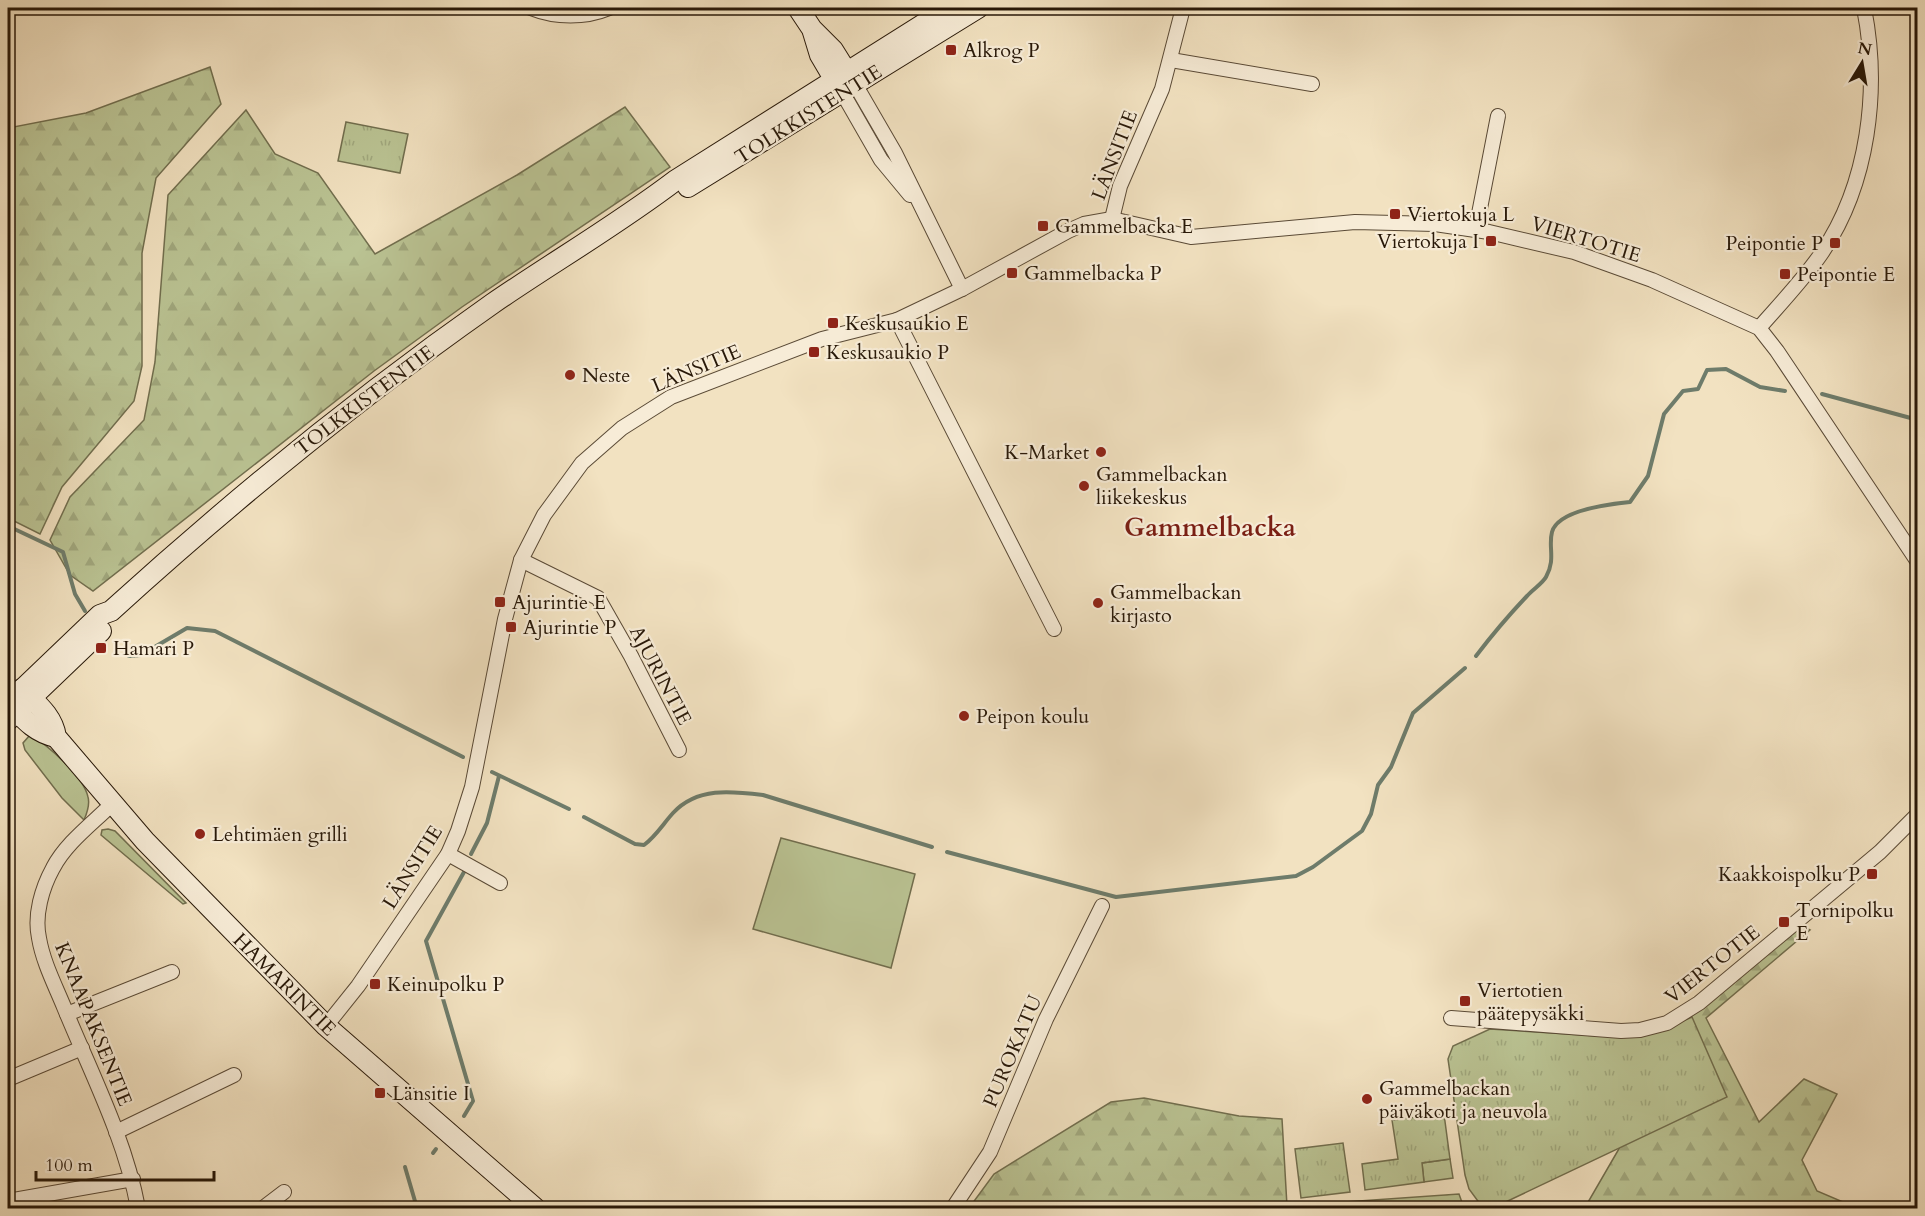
<svg xmlns="http://www.w3.org/2000/svg" width="1925" height="1216" font-family="Cardo,serif">
  <style>
    .grass { fill: #bac393; stroke: #716e4e; stroke-width: 1.5 }
    .forest { fill: url(#forest-firs); stroke: #716e4e; stroke-width: 1.5 }
    .park { fill: url(#park-tufts); stroke: #716e4e; stroke-width: 1.5 }
    .lines { fill: none; stroke-linecap: round; stroke-linejoin: round }
    .stream { stroke: #6e7c6b; stroke-width: 4 }
    .street-casing { stroke: #5a4a36; stroke-width: 16 }
    .secondary-casing { stroke: #281808; stroke-width: 22 }
    .street { stroke: #f7ecd7; stroke-width: 14 }
    .secondary { stroke: #f7ecd7; stroke-width: 20 }
    .poi-dot { fill: #8f2418; stroke: #f7ecd7; stroke-width: 2 }
    .labels { text-anchor: middle; stroke-width: 4.5; stroke-linejoin: round; paint-order: stroke }
    .poi-label { font-size: 20px; fill: #281808; stroke: #f7ecd7; text-anchor: start }
    .street-label { font-size: 20px; fill: #281808; stroke: #f7ecd7 }
    .district-label { font-size: 26px; font-weight: bold; fill: #7a1f14; stroke: #f7ecd7 }
  </style>
  <defs>
    <pattern id="forest-firs" width="22" height="20" patternUnits="userSpaceOnUse" patternTransform="scale(1.5)"><rect width="22" height="20" fill="#bac393"/><path d="M5 1l3.5 6h-7zM16 11l3.5 6h-7z" fill="#a0a77d"/></pattern>
    <pattern id="park-tufts" width="24" height="20" patternUnits="userSpaceOnUse" patternTransform="scale(1.5)"><rect width="24" height="20" fill="#bac393"/><path d="M3 7l-1-3M5 7V3M7 7l1-3M15 17l-1-3M17 17v-4M19 17l1-3" fill="none" stroke="#a0a77d"/></pattern>
  </defs>
  <rect width="100%" height="100%" fill="#f2e2c1"/>
  <filter id="stains"><feTurbulence type="fractalNoise" baseFrequency=".00333" numOctaves="4"/><feColorMatrix values="0 0 0 0 .2 0 0 0 0 .09 0 0 0 0 .02 0 0 0 .5 -.17"/></filter>
  <radialGradient id="worn" r=".72"><stop offset=".6" stop-color="#630" stop-opacity="0"/><stop offset="1" stop-color="#630" stop-opacity=".3"/></radialGradient>
  <g class="grass">
    <path d="M 30,735 C 47,744 84,777 88,797 C 90,804 87,813 84,820 L 62,798 L 25,750 L 23,743 Z"/>
    <polygon points="108,829 115,831 186,903 183,904 101,835 102,830"/>
    <polygon points="781,838 915,874 891,968 753,929"/>
    <polygon points="1450,1159 1453,1178 1424,1182 1422,1163"/>
  </g>
  <g class="forest">
    <polygon points="210,67 221,104 156,178 142,253 142,366 134,401 62,487 40,534 8,518 8,128 86,113"/>
    <polygon points="625,107 670,167 462,307 374,371 93,591 70,575 50,540 70,497 144,420 155,362 168,195 246,110 275,154 318,173 375,254 517,175"/>
    <polygon points="1802,926 1810,930 1706,1018 1759,1122 1804,1079 1837,1094 1802,1160 1817,1191 1857,1208 1561,1208 1587,1204 1642,1109 1704,1104 1690,1017"/>
    <polygon points="1144,1098 1239,1116 1282,1119 1287,1206 1459,1194 1464,1208 969,1208 994,1174 1111,1102"/>
  </g>
  <g class="park">
    <polygon points="346,122 408,134 400,173 338,161"/>
    <polygon points="1692,1017 1727,1097 1493,1208 1483,1208 1469,1189 1465,1175 1448,1059 1453,1046 1490,1029 1599,1036 1666,1028"/>
    <polygon points="1444,1114 1450,1159 1422,1163 1424,1182 1365,1190 1362,1164 1398,1159 1392,1120"/>
    <polygon points="1343,1143 1350,1192 1301,1198 1295,1149"/>
  </g>
  <g class="lines">
    <g class="stream">
      <polyline points="1822,394 1918,420"/>
      <polyline points="8,526 63,552 75,594 85,611"/>
      <polyline points="129,656 141,655 187,628 215,631 463,757"/>
      <path d="M 1476,656 C 1492,635 1509,615 1527,596 C 1533,589 1542,584 1546,577 C 1556,559 1548,547 1552,532 C 1558,510 1610,504 1630,502 L 1648,476 L 1664,414 L 1683,391 L 1698,389 L 1707,370 L 1726,369 L 1760,387 L 1785,391"/>
      <polyline points="492,772 569,809"/>
      <path d="M 584,817 L 635,844 L 644,845 C 656,836 663,824 673,813 C 697,787 731,791 763,795 L 932,847"/>
      <polyline points="947,852 1116,897 1296,876 1313,867 1362,831 1371,814 1378,785 1391,767 1413,713 1465,668"/>
      <polyline points="471,854 487,823 499,776"/>
      <polyline points="464,872 426,941 473,1101 464,1116"/>
      <polyline points="433,1153 436,1149"/>
      <polyline points="405,1167 417,1208"/>
    </g>
    <g class="street-casing">
      <g id="street">
        <path d="M 531,8 C 556,18 585,18 609,8"/>
        <polyline points="1171,60 1312,84"/>
        <polyline points="855,84 895,153 962,289"/>
        <polyline points="842,92 881,160 910,195"/>
        <polyline points="1112,219 1120,186 1162,89 1183,8"/>
        <polyline points="1476,229 1498,116"/>
        <polyline points="897,320 1054,629"/>
        <path d="M 1759,328 C 1780,304 1803,280 1821,254 C 1869,184 1880,89 1864,8"/>
        <polyline points="521,560 598,598 631,656 679,750"/>
        <path d="M 112,804 C 92,824 66,843 53,868 C 42,888 34,915 39,938 C 43,962 55,985 64,1007 C 91,1073 125,1138 138,1208"/>
        <polyline points="448,854 500,883"/>
        <polyline points="67,1014 172,972"/>
        <polyline points="1451,1018 1621,1031 1640,1030 1667,1023 1699,1003 1880,852 1918,814"/>
        <polyline points="326,1026 358,986 448,854 458,831 472,787 505,619 521,560 544,515 582,463 622,428 671,397 822,339 897,320 962,289 1068,231 1084,224 1112,219 1191,237 1355,222 1435,224 1489,232 1574,252 1652,280 1759,328 1777,351 1918,562"/>
        <polyline points="8,1079 82,1048"/>
        <polyline points="116,1132 234,1075"/>
        <polyline points="8,1201 133,1179"/>
        <polyline points="263,1208 284,1192"/>
        <polyline points="953,1208 990,1152 1046,1019 1102,906"/>
      </g>
    </g>
    <g class="secondary-casing">
      <g id="secondary">
        <polyline points="798,8 812,29 833,50 853,82"/>
        <polyline points="813,32 820,55 840,89"/>
        <polyline points="688,187 978,8"/>
        <path d="M 22,689 C 37,704 53,716 56,737 L 145,841 L 326,1026 L 535,1208"/>
        <path d="M 8,703 L 100,615 L 111,611 C 232,501 358,398 492,304 C 553,262 617,225 676,180 L 949,8"/>
        <path d="M 9,703 C 24,719 34,732 56,737"/>
        <polyline points="8,720 101,631"/>
      </g>
    </g>
    <use href="#street" class="street"/>
    <use href="#secondary" class="secondary"/>
  </g>
  <g class="poi-dot">
    <rect x="945" y="44" width="12" height="12" rx="3"/>
    <rect x="1389" y="208" width="12" height="12" rx="3"/>
    <rect x="1037" y="220" width="12" height="12" rx="3"/>
    <rect x="1485" y="235" width="12" height="12" rx="3"/>
    <rect x="1829" y="237" width="12" height="12" rx="3"/>
    <rect x="1006" y="267" width="12" height="12" rx="3"/>
    <rect x="1779" y="268" width="12" height="12" rx="3"/>
    <rect x="827" y="317" width="12" height="12" rx="3"/>
    <rect x="808" y="346" width="12" height="12" rx="3"/>
    <circle cx="570" cy="375" r="6"/>
    <circle cx="1101" cy="452" r="6"/>
    <circle cx="1084" cy="486" r="6"/>
    <rect x="494" y="596" width="12" height="12" rx="3"/>
    <circle cx="1098" cy="603" r="6"/>
    <rect x="505" y="621" width="12" height="12" rx="3"/>
    <rect x="95" y="642" width="12" height="12" rx="3"/>
    <circle cx="964" cy="716" r="6"/>
    <circle cx="200" cy="834" r="6"/>
    <rect x="1866" y="868" width="12" height="12" rx="3"/>
    <rect x="1778" y="916" width="12" height="12" rx="3"/>
    <rect x="369" y="978" width="12" height="12" rx="3"/>
    <rect x="1459" y="995" width="12" height="12" rx="3"/>
    <rect x="374" y="1087" width="12" height="12" rx="3"/>
    <circle cx="1367" cy="1099" r="6"/>
  </g>
  <g class="labels">
    <g class="poi-label">
      <text x="963" y="57">Alkrog P</text>
      <text x="1407" y="221">Viertokuja L</text>
      <text x="1055" y="233">Gammelbacka E</text>
      <text x="1479" y="248" text-anchor="end">Viertokuja I</text>
      <text x="1823" y="250" text-anchor="end">Peipontie P</text>
      <text x="1024" y="280">Gammelbacka P</text>
      <text x="1797" y="281">Peipontie E</text>
      <text x="845" y="330">Keskusaukio E</text>
      <text x="826" y="359">Keskusaukio P</text>
      <text x="582" y="382">Neste</text>
      <text x="1089" y="459" text-anchor="end">K-Market</text>
      <text x="1096" y="481">Gammelbackan<tspan x="1096" dy="23">liikekeskus</tspan></text>
      <text x="1110" y="599">Gammelbackan<tspan x="1110" dy="23">kirjasto</tspan></text>
      <text x="512" y="609">Ajurintie E</text>
      <text x="523" y="634">Ajurintie P</text>
      <text x="113" y="655">Hamari P</text>
      <text x="976" y="723">Peipon koulu</text>
      <text x="212" y="841">Lehtimäen grilli</text>
      <text x="1860" y="881" text-anchor="end">Kaakkoispolku P</text>
      <text x="1796" y="917">Tornipolku<tspan x="1796" dy="23">E</tspan></text>
      <text x="387" y="991">Keinupolku P</text>
      <text x="1477" y="997">Viertotien<tspan x="1477" dy="23">päätepysäkki</tspan></text>
      <text x="1379" y="1095">Gammelbackan<tspan x="1379" dy="23">päiväkoti ja neuvola</tspan></text>
      <text x="392" y="1100">Länsitie I</text>
    </g>
    <g class="street-label">
      <text transform="translate(808 114) rotate(-32)" y="7">TOLKKISTENTIE</text>
      <text transform="translate(1114 155) rotate(-69)" y="7">LÄNSITIE</text>
      <text transform="translate(1586 239) rotate(17)" y="7">VIERTOTIE</text>
      <text transform="translate(696 368) rotate(-23)" y="7">LÄNSITIE</text>
      <text transform="translate(364 400) rotate(-37)" y="7">TOLKKISTENTIE</text>
      <text transform="translate(661 675) rotate(62)" y="7">AJURINTIE</text>
      <text transform="translate(412 867) rotate(-58)" y="7">LÄNSITIE</text>
      <text transform="translate(1712 964) rotate(-38)" y="7">VIERTOTIE</text>
      <text transform="translate(285 984) rotate(45)" y="7">HAMARINTIE</text>
      <text transform="translate(94 1024) rotate(68)" y="7">KNAAPAKSENTIE</text>
      <text transform="translate(1012 1051) rotate(-67)" y="7">PUROKATU</text>
    </g>
    <g class="district-label">
      <text x="1210" y="536">Gammelbacka</text>
    </g>
  </g>
  <rect width="1925" height="1216" fill="none" stroke="#f2e2c1" stroke-width="30"/>
  <rect x="9" y="9" width="1907" height="1198" fill="none" stroke="#281808" stroke-width="3"/>
  <rect x="15" y="15" width="1895" height="1186" fill="none" stroke="#281808" stroke-width="1.5"/>
  <g transform="translate(1862 63) rotate(11)" stroke="#f7ecd7" stroke-width="4.5" paint-order="stroke">
  <path d="M0-4.5L10 22L0 15L-10 22Z" fill="#281808"/>
  <text y="-9" font-size="16" font-weight="bold" text-anchor="middle" fill="#281808">N</text>
  </g>
  <path d="M36 1171v9h178v-9" fill="none" stroke="#281808" stroke-width="3"/>
  <text x="45" y="1171" font-size="18" fill="#281808" stroke="#f7ecd7" stroke-width="4.5" paint-order="stroke">100 m</text>
  <rect width="100%" height="100%" filter="url(#stains)"/>
  <rect width="100%" height="100%" fill="url(#worn)"/>
</svg>
